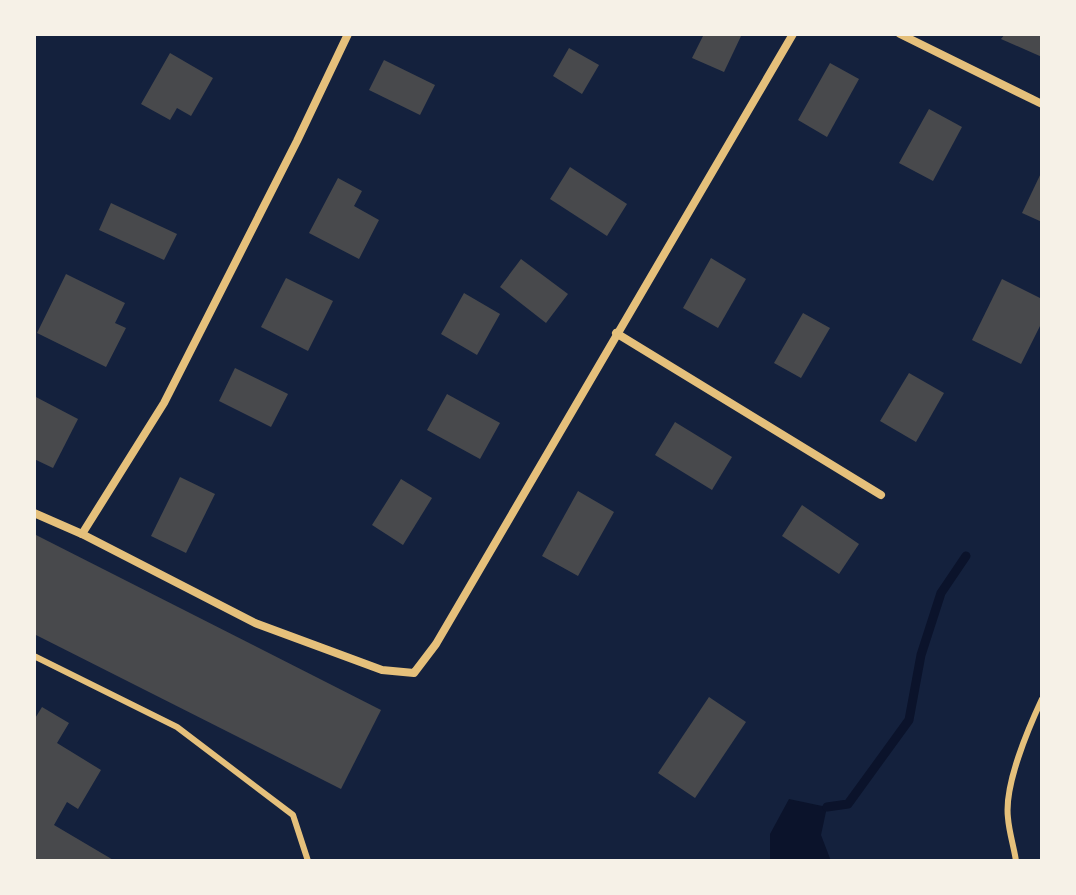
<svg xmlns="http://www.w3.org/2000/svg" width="1076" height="895" font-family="'IBM Plex Sans',sans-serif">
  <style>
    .water { fill: #0b132b }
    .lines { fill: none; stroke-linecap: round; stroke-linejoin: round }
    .stream { stroke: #0b132b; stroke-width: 9 }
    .building { fill: #48494c }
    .service { stroke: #e5c07b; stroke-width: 6 }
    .minor { stroke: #e5c07b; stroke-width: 8 }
  </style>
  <rect width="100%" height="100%" fill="#14213d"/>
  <polygon class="water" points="789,799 827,807 821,835 831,861 770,861 770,834"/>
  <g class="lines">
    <polyline class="stream" points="827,807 848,804 909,720 921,655 941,593 966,556"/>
  </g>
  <g class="building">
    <polygon points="704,34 742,34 724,72 692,58"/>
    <polygon points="1005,34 1042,34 1042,57 1001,39"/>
    <polygon points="569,48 599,65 582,94 553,76"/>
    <polygon points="170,53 213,78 191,116 177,108 170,120 141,104"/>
    <polygon points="384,60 435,85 420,115 369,90"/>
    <polygon points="830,63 859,79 827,137 798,120"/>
    <polygon points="929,109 962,127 933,181 899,163"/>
    <polygon points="570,167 627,204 607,236 550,199"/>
    <polygon points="1042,171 1042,222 1022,213"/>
    <polygon points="338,178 362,191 354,206 379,220 359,259 309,233"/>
    <polygon points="111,203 177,234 164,260 99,230"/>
    <polygon points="711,258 746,279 718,328 683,308"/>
    <polygon points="521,259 568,294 546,323 500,287"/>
    <polygon points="66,274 125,303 115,323 126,328 106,367 37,333"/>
    <polygon points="286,278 333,301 308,351 261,327"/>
    <polygon points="1002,279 1042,299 1042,322 1021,364 972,340"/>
    <polygon points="464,293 500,314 477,355 441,334"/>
    <polygon points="803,313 830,328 801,378 774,363"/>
    <polygon points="235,368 288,394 271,427 219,401"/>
    <polygon points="909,373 944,393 916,442 880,421"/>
    <polygon points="447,394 500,423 480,459 427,430"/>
    <polygon points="34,396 78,419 53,468 34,459"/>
    <polygon points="675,422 732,457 712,490 655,455"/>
    <polygon points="180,477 215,494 186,553 151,536"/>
    <polygon points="401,479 432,498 403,545 372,525"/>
    <polygon points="578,491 614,512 578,576 542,556"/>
    <polygon points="802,505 859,544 839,574 782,536"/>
    <polygon points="34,534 381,710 341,789 34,634"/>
    <polygon points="709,697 746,722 695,798 658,773"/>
    <polygon points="42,707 69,723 57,743 101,770 78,809 67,802 54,825 115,861 34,861 34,720"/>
  </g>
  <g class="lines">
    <g class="service">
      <polyline points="34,656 177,727 293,815 308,861"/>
      <path d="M 1016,861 C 1014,847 1009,832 1008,818 C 1004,786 1028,729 1042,699"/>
    </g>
    <g class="minor">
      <polyline points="900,34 1042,104"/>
      <polyline points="616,333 881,495"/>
      <polyline points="34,513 82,534 255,623 382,670 414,673 436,644 793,34"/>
      <polyline points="82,534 164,403 297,141 348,34"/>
    </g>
  </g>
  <rect width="1076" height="895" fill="none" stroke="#f6f1e7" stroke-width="72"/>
</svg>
